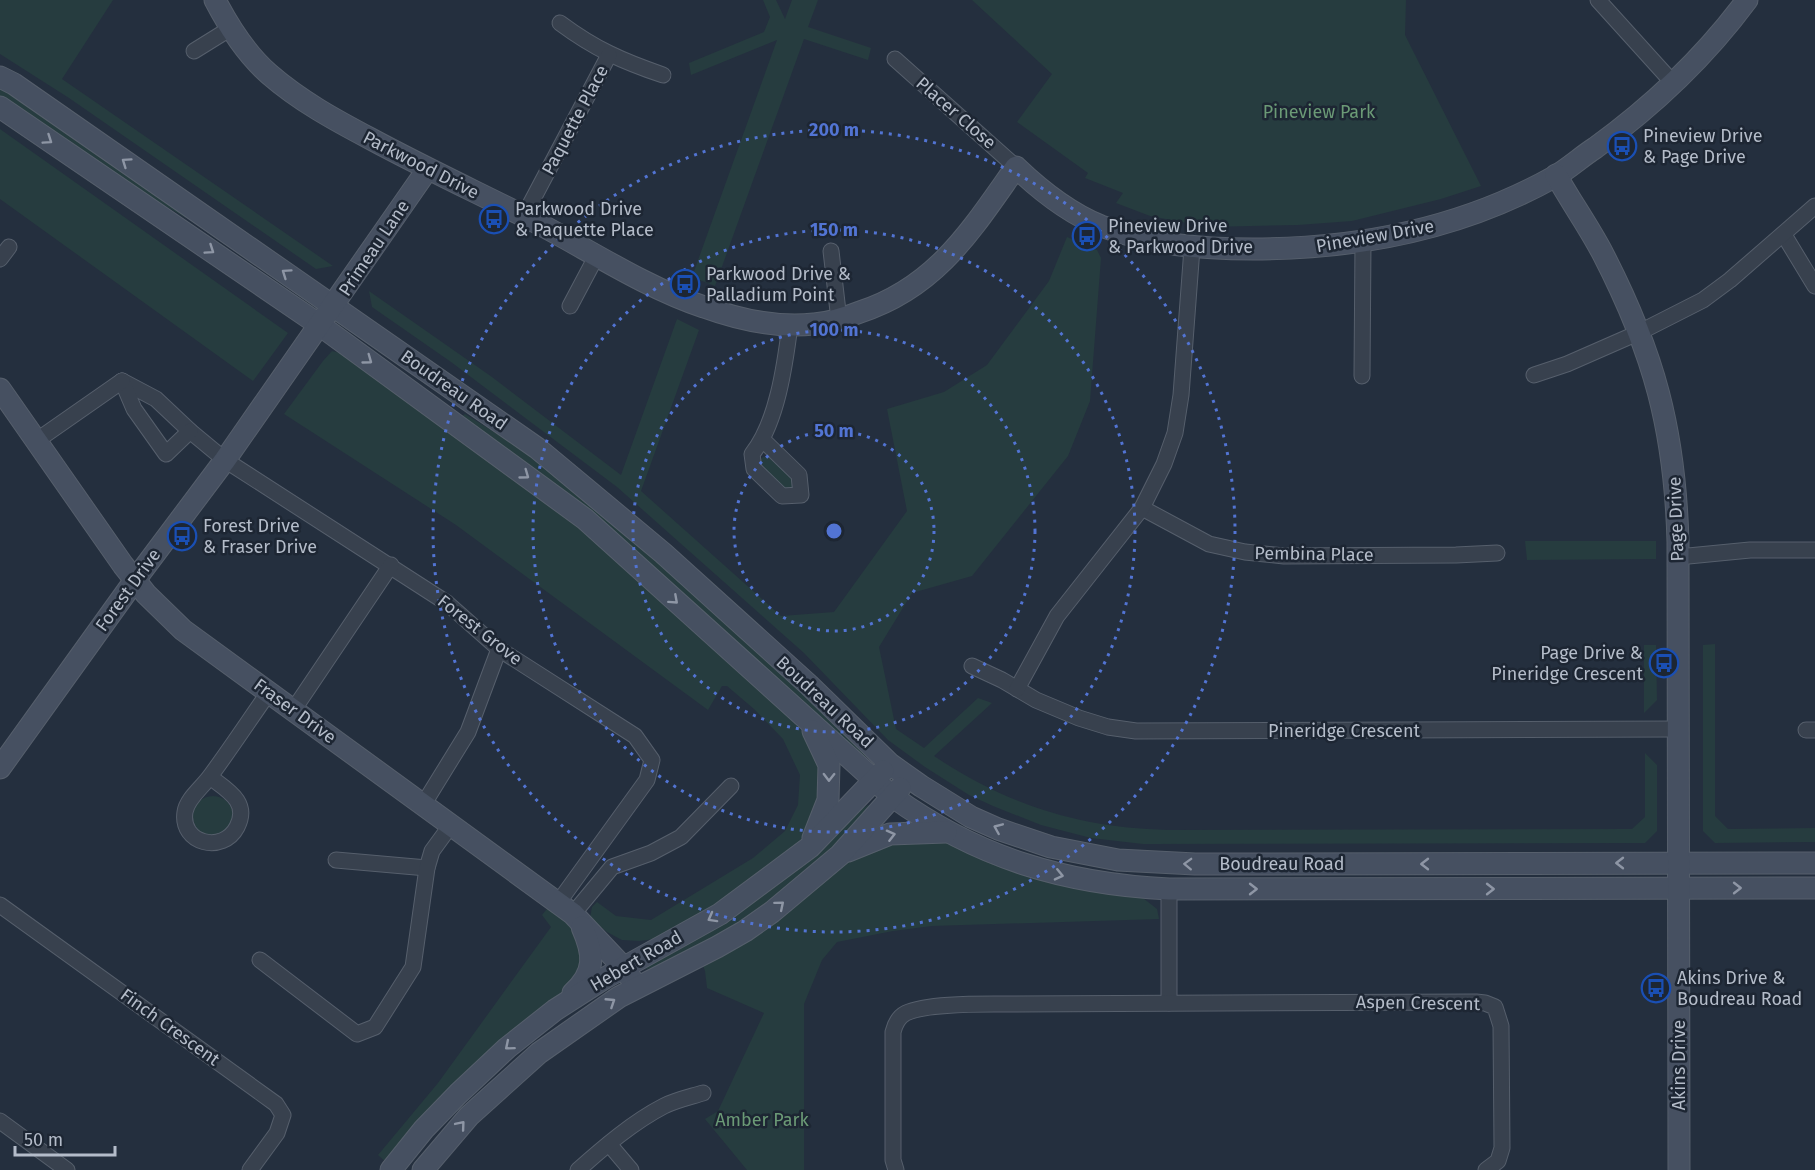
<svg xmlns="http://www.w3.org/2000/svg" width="1815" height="1170" font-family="'Fira Sans',sans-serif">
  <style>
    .green { fill: #263c3f }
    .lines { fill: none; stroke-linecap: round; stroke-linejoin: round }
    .street-casing { stroke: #565f6c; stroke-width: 17 }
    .secondary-casing { stroke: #565f6c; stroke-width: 23 }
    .street { stroke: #38414e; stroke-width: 15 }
    .secondary { stroke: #465061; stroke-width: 21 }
    .oneway { stroke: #8e96a5 }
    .ring { fill: none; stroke: #5274d3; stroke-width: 3; stroke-dasharray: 3 6 }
    .labels { text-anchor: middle; stroke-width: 5; stroke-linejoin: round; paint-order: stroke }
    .park-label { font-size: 18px; fill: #6b9a76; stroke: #1d2633 }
    .street-label { font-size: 18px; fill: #b4bcc9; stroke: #1d2633 }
    .poi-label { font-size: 18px; fill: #b4bcc9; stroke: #1d2633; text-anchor: start }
    .centre { fill: #5274d3; stroke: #1d2633; stroke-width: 3 }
    .ring-label { font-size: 18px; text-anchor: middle; font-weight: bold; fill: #5274d3; stroke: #1d2633; stroke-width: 5; stroke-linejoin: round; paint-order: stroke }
  </style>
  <rect width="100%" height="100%" fill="#242f3e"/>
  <g class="green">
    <polygon points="0,0 113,0 62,79 333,266 316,269 69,98 0,54"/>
    <polygon points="763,0 776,0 785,19 792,0 818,0 808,27 871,48 868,60 804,39 715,286 692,277 777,40 691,75 689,63 764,32 770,17"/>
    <polygon points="972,0 1406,0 1405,35 1481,186 1441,199 1352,221 1298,225 1208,227 1150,216 1116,203 1123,193 1085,178 1088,173 1017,122 1052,74"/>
    <polygon points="0,88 188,215 186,218 131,186 0,98"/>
    <polygon points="0,129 288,333 253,381 0,199"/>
    <path d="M 1067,237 L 1097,250 L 1101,258 L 1090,401 L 1068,456 L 972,576 L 912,593 L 879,647 L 896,729 L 924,748 L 978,698 L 992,703 L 934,756 C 1007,805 1080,828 1168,830 L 1632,829 L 1645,817 L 1645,753 L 1657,765 L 1657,831 L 1645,843 L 1143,844 L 1091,838 L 1041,825 L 993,806 L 969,795 L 925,767 L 888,740 L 804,653 L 617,487 L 451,362 L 372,307 L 369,291 L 492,377 L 621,475 L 677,319 L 699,330 L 641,491 L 781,616 L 834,612 L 907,511 L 887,409 L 944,392 L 987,365 L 1049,281 Z"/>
    <polygon points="332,351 344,354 488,455 629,567 794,721 804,734 816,760 822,782 821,797 805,837 791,852 728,900 655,939 639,941 622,940 607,932 590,918 592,907 597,902 616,916 651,920 753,858 785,831 798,805 800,775 783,739 754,709 727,686 722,686 708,710 456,525 284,414 323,361"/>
    <path d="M 465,414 L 528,453 L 588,501 L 721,616 L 856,744 L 864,753 L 869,764 L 863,763 C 786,689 708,614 627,544 C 574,499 518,457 462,416 Z"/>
    <polygon points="763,457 768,457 794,480 794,489 786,490 760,466 759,461"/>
    <polygon points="1525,541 1656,541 1656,559 1527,560"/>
    <polygon points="1715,644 1715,816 1728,829 1815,828 1815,842 1715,843 1703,831 1703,645"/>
    <polygon points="1644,645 1656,645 1657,700 1644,713"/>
    <circle cx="213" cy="816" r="20"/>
    <path d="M 868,805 L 871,807 L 831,851 L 750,917 L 724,934 L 655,967 L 647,969 L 641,967 C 694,939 746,910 794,872 C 816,854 836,832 857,812 Z"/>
    <polygon points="887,841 942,841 971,853 1143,898 1157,909 1159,919 932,926 893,931 837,942 822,960 804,1004 804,1170 747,1170 705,1119 718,1111 764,1013 707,988 705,971 702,963 851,858"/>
    <polygon points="550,905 576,930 582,963 568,992 387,1163 378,1155 438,1083 551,927 542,915"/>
  </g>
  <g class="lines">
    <g class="street-casing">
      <g id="street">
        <polyline points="1598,0 1674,84"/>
        <path d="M 560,23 C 595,49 622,61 663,75"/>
        <polyline points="194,51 231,28"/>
        <polyline points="895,59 1016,167"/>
        <polyline points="524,216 609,55"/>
        <polyline points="1784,235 1815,286"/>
        <polyline points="831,251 839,320"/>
        <polyline points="0,259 9,247"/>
        <polyline points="570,306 597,255"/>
        <polyline points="1534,375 1567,364 1640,332 1703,300 1730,280 1815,206"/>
        <polyline points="1362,376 1363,242"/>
        <polyline points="122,381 156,399 190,431 225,460 447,603 499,649 635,736 652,760 647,780 558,903"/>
        <polyline points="122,381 134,409 166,454 190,431"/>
        <path d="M 763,440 L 799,475 L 801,495 L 782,496 L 754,469 L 752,454 C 777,423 785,365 790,325"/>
        <polyline points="36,441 122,381"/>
        <polyline points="1142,508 1209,544 1245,552 1284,556 1456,555 1497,553"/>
        <polyline points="1678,557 1750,550 1815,550"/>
        <polyline points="972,666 1002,680 1036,700 1079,718 1108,727 1136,731 1678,729"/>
        <polyline points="1017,689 1057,616 1142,508 1164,464 1175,433 1181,395 1192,248"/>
        <polyline points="294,709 391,565"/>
        <polyline points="1806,730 1815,730"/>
        <path d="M 210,777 C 227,790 250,802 237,827 C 223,854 180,844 185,812 C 187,798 203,787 211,775 C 231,748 250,719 269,692"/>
        <polyline points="423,805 468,732 499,649"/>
        <polyline points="336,860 427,868"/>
        <polyline points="1169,889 1169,1003"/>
        <polyline points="0,905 276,1104 283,1115 277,1133 250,1170"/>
        <polyline points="573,914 612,867 651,853 681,837 731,786"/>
        <polyline points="260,960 357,1034 375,1027 413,967 427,868 432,851 451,825"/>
        <polyline points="0,1121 67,1170"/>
        <polyline points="609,1144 631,1170"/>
        <path d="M 578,1170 C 604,1147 633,1122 664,1106 C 676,1100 690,1097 703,1093"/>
        <path d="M 896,1170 L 893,1160 L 893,1032 C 895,1024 898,1017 906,1013 C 925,1004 972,1004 994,1004 L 1476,1002 L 1485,1003 L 1495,1007 L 1501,1026 L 1502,1148 L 1498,1161 L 1486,1170"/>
      </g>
    </g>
    <g class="secondary-casing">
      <g id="secondary">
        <path d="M 215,0 C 229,27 246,54 269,74 C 300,101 335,120 371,139 C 421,166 472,190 522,215 C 582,245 641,286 704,307 C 737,319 778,328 814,324 C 830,323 845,318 860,312 C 937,287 972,229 1016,167 C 1041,191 1069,213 1101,226 C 1152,245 1200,249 1253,249 C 1358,249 1461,229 1554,177 C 1568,169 1581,157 1595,148 C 1653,106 1704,58 1747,0"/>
        <polyline points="0,77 14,84 537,448 663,553 809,685 890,764 921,786 971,817 998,829 1051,847 1118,860 1195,864 1815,863"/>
        <path d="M 0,107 L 321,326 L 585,519 L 893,797 C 978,858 1065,884 1169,889 L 1815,888"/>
        <path d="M 1556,175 C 1571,202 1589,227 1603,254 C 1654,353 1675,430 1678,542 L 1679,1170"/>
        <polyline points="0,389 123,565 146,594 183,630 573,914 623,967 637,987"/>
        <polyline points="813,731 829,765 828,800 813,838"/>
        <polyline points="0,768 135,580 225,460 427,170"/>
        <polyline points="848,851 890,834 946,832"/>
        <path d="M 573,993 C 596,972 594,954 582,927"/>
        <polyline points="391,1170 424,1129 458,1094 507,1048 555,1010 605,978 720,914 810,847 883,771"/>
        <polyline points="423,1170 469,1116 539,1053 619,997 717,947 745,931 772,912 840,855 900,788"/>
      </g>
    </g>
    <use href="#street" class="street"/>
    <use href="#secondary" class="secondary"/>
  </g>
  <defs><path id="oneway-chevron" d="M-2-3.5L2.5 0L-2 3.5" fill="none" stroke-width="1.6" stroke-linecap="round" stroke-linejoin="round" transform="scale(1.5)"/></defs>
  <g class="oneway">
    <use href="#oneway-chevron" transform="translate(48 140) rotate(34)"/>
    <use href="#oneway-chevron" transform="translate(126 162) rotate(-145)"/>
    <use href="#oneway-chevron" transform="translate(210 250) rotate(34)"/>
    <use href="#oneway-chevron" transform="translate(286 273) rotate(-145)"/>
    <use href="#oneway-chevron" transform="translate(368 360) rotate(36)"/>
    <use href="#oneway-chevron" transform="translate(525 475) rotate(36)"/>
    <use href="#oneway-chevron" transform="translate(674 600) rotate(42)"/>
    <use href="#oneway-chevron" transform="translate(829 777) rotate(91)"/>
    <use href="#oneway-chevron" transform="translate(998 828) rotate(-157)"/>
    <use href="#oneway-chevron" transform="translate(891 835) rotate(-14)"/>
    <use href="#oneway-chevron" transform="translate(1620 863) rotate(180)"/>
    <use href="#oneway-chevron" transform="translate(1188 864) rotate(-178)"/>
    <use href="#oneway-chevron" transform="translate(1425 864) rotate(180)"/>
    <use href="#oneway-chevron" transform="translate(1059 875) rotate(13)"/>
    <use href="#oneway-chevron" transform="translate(1737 888)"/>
    <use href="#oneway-chevron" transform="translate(1253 889)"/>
    <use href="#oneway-chevron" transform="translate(1490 889)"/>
    <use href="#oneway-chevron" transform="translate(780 905) rotate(-40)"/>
    <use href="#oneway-chevron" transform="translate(712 918) rotate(151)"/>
    <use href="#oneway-chevron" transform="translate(611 1002) rotate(-33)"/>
    <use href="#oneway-chevron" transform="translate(509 1046) rotate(140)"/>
    <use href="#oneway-chevron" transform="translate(461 1125) rotate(-50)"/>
  </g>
  <g class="ring">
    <circle cx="834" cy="531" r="100"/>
    <circle cx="834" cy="531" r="201"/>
    <circle cx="834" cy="531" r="301"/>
    <circle cx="834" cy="531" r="401"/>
  </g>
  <defs>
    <g id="bus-ring" transform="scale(1.5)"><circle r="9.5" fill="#1d2633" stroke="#1a4fb4" stroke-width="1.5"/><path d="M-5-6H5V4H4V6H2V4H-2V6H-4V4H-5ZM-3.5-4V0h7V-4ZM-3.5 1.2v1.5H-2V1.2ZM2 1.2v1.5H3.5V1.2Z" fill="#1a4fb4"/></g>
  </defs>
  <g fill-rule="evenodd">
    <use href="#bus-ring" x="1622" y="146"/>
    <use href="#bus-ring" x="494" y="219"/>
    <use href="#bus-ring" x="1087" y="236"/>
    <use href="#bus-ring" x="685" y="284"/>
    <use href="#bus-ring" x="182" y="536"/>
    <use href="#bus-ring" x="1664" y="663"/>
    <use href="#bus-ring" x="1656" y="988"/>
  </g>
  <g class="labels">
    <g class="park-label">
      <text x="1319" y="118">Pineview Park</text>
      <text x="762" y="1126">Amber Park</text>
    </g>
    <g class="street-label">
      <text transform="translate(956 113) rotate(41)" y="6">Placer Close</text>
      <text transform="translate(575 120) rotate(-62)" y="6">Paquette Place</text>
      <text transform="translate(421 165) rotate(27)" y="6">Parkwood Drive</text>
      <text transform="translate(1375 236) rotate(-10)" y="6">Pineview Drive</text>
      <text transform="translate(374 248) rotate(-56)" y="6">Primeau Lane</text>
      <text transform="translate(454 390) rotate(35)" y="6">Boudreau Road</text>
      <text transform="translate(1676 519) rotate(-92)" y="6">Page Drive</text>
      <text transform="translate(1314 554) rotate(1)" y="6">Pembina Place</text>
      <text transform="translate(128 590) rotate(-54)" y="6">Forest Drive</text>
      <text transform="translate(480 630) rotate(38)" y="6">Forest Grove</text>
      <text transform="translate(825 702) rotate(43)" y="6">Boudreau Road</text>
      <text transform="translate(295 711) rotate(36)" y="6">Fraser Drive</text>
      <text x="1344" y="737">Pineridge Crescent</text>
      <text x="1282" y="870">Boudreau Road</text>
      <text transform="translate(636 961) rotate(-30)" y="6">Hebert Road</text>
      <text transform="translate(1418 1003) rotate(1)" y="6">Aspen Crescent</text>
      <text transform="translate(170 1027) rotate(36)" y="6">Finch Crescent</text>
      <text transform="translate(1679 1065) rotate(-90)" y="6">Akins Drive</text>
    </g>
    <g class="poi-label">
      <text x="1643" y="142">Pineview Drive<tspan x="1643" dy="21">&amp; Page Drive</tspan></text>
      <text x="515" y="215">Parkwood Drive<tspan x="515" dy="21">&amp; Paquette Place</tspan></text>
      <text x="1108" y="232">Pineview Drive<tspan x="1108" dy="21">&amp; Parkwood Drive</tspan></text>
      <text x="706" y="280">Parkwood Drive &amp;<tspan x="706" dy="21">Palladium Point</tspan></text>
      <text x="203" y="532">Forest Drive<tspan x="203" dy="21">&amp; Fraser Drive</tspan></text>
      <text x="1643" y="659" text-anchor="end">Page Drive &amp;<tspan x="1643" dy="21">Pineridge Crescent</tspan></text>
      <text x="1677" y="984">Akins Drive &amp;<tspan x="1677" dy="21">Boudreau Road</tspan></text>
    </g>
  </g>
  <circle cx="834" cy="531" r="9" class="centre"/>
  <g class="ring-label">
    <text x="834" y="136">200 m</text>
    <text x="834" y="236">150 m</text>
    <text x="834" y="336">100 m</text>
    <text x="834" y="437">50 m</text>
  </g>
  <path d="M15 1146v9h100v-9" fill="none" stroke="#b4bcc9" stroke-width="3"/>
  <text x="24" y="1146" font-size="18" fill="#b4bcc9" stroke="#1d2633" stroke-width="4.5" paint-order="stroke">50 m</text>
</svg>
